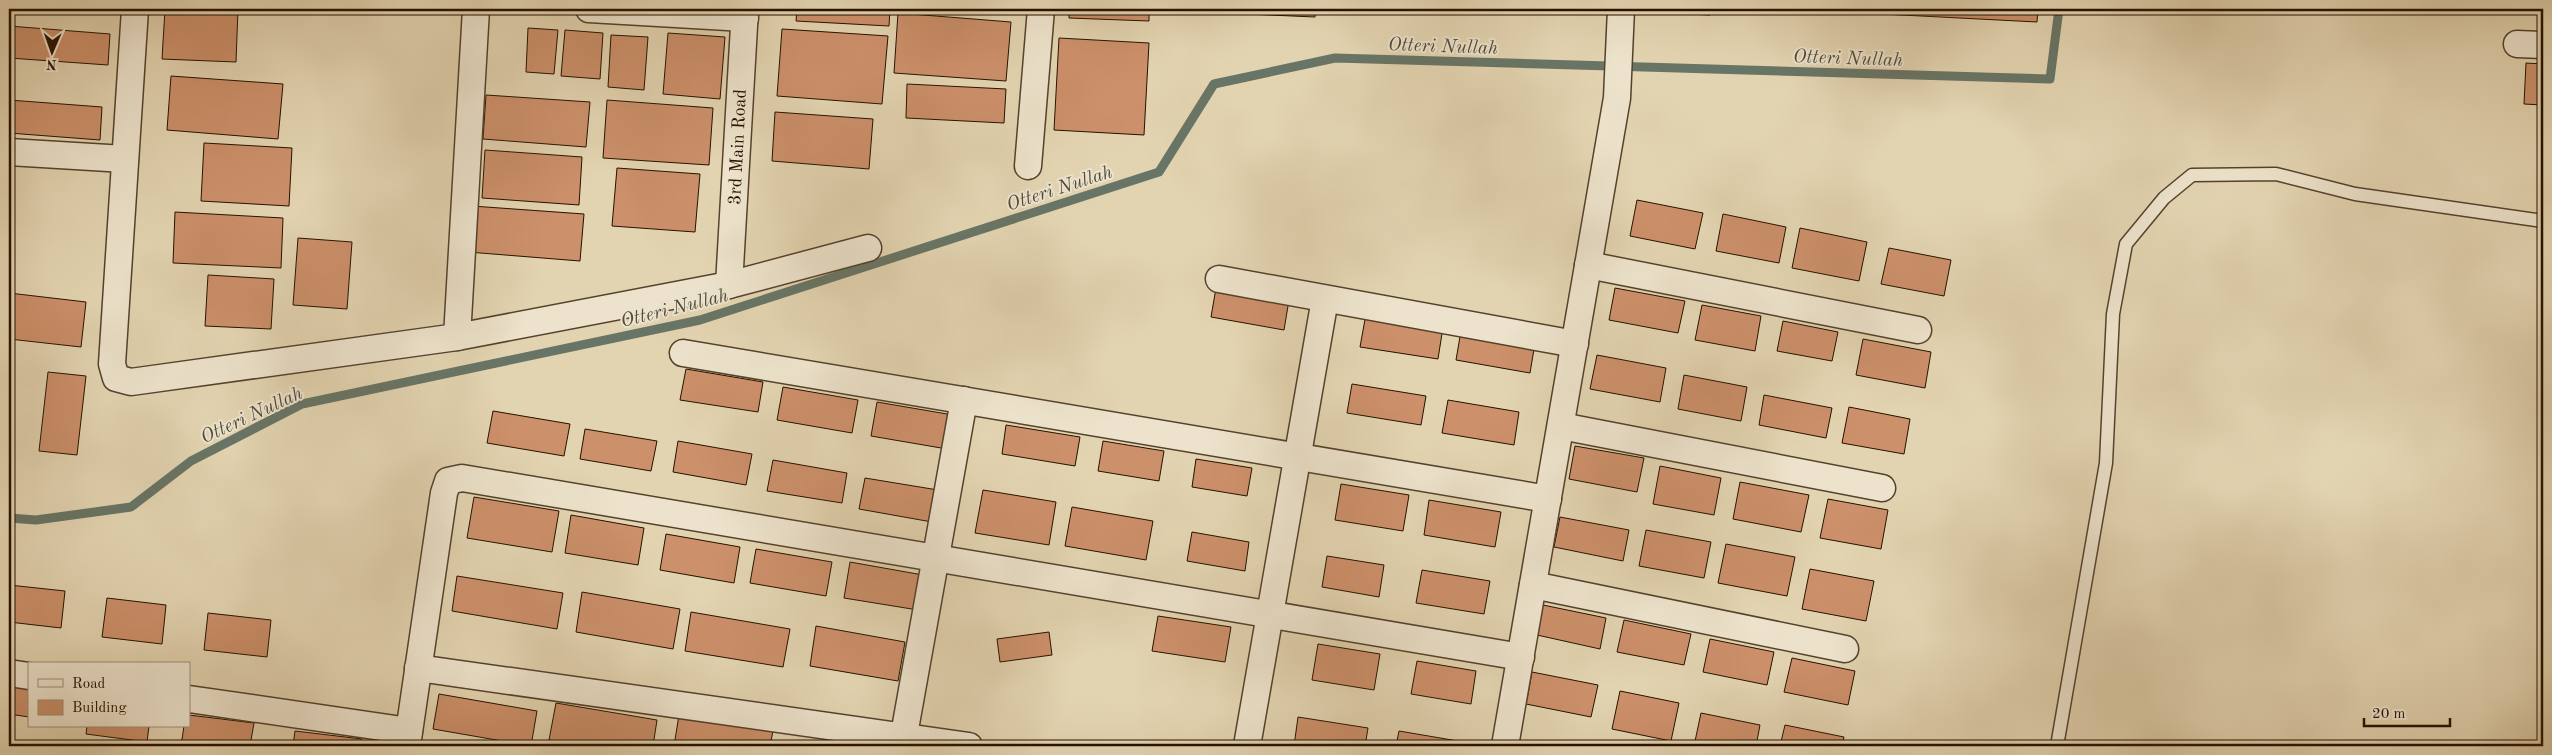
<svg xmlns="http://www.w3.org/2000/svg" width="2552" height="755" font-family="'Old Standard TT',serif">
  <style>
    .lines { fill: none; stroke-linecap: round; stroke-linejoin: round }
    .stream { stroke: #687566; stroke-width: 9 }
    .building { fill: #cc906a; stroke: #251100 }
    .service-casing { stroke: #54422c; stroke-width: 15 }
    .minor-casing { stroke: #54422c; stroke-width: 29 }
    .service { stroke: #ede3cc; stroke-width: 12 }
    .minor { stroke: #ede3cc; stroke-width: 26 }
    .labels { text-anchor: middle; stroke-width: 4; stroke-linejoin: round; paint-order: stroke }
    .street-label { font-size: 18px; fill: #251100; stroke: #ede3cc }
    .water-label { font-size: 19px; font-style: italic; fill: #4c4b3c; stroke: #ede3cc }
  </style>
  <rect width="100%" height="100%" fill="#e3d4b1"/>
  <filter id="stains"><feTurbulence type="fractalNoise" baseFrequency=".004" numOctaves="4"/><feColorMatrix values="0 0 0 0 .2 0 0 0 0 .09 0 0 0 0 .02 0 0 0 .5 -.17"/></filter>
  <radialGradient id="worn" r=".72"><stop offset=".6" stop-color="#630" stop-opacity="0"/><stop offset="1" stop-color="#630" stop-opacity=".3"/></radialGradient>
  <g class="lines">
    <polyline class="stream" points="9,518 36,520 131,507 191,461 302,404 700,320 1159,172 1214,84 1335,58 2050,79 2059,9"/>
  </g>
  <g class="building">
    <polygon points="165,9 238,9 236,62 162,59"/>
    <polygon points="797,9 890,9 889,26 796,21"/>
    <polygon points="953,9 1006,9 1006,11"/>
    <polygon points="1069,9 1149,9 1149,21 1069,18"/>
    <polygon points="1178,9 1316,9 1315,17 1178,11"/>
    <polygon points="1649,9 1710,9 1710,15 1649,12"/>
    <polygon points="1785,9 2038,9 2037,22"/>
    <polygon points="898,13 1011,22 1006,81 894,73"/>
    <polygon points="9,26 110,34 108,65 9,58"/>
    <polygon points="528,28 558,30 554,74 526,72"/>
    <polygon points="782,29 888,36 882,104 777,96"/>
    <polygon points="565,30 603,33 600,79 561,76"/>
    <polygon points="668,33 725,37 720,99 663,94"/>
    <polygon points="611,35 648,37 644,90 608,87"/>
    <polygon points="1059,38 1149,43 1144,135 1054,130"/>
    <polygon points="2526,63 2543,64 2543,105 2524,104"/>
    <polygon points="171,76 283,84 278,139 167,130"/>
    <polygon points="907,84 1006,89 1004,123 906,118"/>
    <polygon points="486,95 590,102 586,147 483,139"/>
    <polygon points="9,100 102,107 100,140 9,133"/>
    <polygon points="607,100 713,108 709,165 603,158"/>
    <polygon points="775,112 873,119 869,169 772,161"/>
    <polygon points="204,143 292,148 289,206 201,201"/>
    <polygon points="485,150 582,157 579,205 482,198"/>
    <polygon points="617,168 700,174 695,232 612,226"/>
    <polygon points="1637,200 1703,213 1695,249 1630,236"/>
    <polygon points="472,206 584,214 580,261 468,252"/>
    <polygon points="175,212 283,218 281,268 173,263"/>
    <polygon points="1723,214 1786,227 1779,263 1716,251"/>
    <polygon points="1800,228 1867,242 1859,281 1792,268"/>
    <polygon points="298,238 352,242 347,309 293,305"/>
    <polygon points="1889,248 1951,260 1944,296 1881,284"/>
    <polygon points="208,275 274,279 271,329 205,326"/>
    <polygon points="1216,288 1289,300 1284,330 1211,317"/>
    <polygon points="1615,288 1685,301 1678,333 1609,320"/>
    <polygon points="9,293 86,302 81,347 9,339"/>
    <polygon points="1702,305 1761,316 1755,351 1695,340"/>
    <polygon points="1366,314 1443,327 1438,359 1360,347"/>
    <polygon points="1783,321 1838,332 1832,361 1777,351"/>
    <polygon points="1461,331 1535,343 1530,373 1456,360"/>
    <polygon points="1863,339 1931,352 1925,388 1856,375"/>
    <polygon points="1597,355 1666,368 1660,402 1590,389"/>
    <polygon points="686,369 763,382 758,412 680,400"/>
    <polygon points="48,372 86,376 77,455 39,451"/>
    <polygon points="1684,375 1747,387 1741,421 1678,409"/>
    <polygon points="1352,384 1426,396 1421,425 1347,413"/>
    <polygon points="783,387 858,400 852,433 777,420"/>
    <polygon points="1764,395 1832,408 1826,438 1759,425"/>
    <polygon points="1448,400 1519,412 1514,445 1442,433"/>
    <polygon points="877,402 953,415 947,449 871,436"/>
    <polygon points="1849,407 1910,419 1904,454 1842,443"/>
    <polygon points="493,411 570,424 564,456 487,443"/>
    <polygon points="1006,425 1080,437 1075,466 1002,454"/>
    <polygon points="585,429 657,441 651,471 580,459"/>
    <polygon points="678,441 752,454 746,485 673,472"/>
    <polygon points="1103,441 1164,451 1159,481 1098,471"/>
    <polygon points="1575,446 1644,458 1637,492 1569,479"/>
    <polygon points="1196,459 1252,468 1247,496 1192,487"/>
    <polygon points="773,460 847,473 842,503 767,491"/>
    <polygon points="1660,466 1721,478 1714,515 1653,504"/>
    <polygon points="865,478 938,490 932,522 859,509"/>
    <polygon points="1740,482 1809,495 1801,532 1733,519"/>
    <polygon points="1341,484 1409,495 1403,531 1335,520"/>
    <polygon points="983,490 1056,502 1049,545 975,533"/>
    <polygon points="474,497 559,511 552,552 467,538"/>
    <polygon points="1828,499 1888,510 1881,549 1820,538"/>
    <polygon points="1429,500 1501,512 1495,547 1424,535"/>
    <polygon points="1072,507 1153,521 1146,560 1065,546"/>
    <polygon points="571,515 644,528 638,565 565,553"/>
    <polygon points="1560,517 1629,530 1623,561 1554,547"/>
    <polygon points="1646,530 1711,542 1704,578 1639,566"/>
    <polygon points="1192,532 1249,542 1245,571 1187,561"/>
    <polygon points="666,534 740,547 734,583 660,570"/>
    <polygon points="1726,544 1795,557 1787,596 1718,583"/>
    <polygon points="756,549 832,562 826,596 750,583"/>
    <polygon points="1327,556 1384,565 1379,597 1322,587"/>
    <polygon points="850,562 923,575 918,610 844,598"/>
    <polygon points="1810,569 1874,581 1866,621 1802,609"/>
    <polygon points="1422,570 1490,581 1484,614 1416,603"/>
    <polygon points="457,576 563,593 557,629 452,611"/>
    <polygon points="9,585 65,591 61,628 9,622"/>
    <polygon points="582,592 680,609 673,649 576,632"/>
    <polygon points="107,598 166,605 162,644 102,637"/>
    <polygon points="1543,605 1606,618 1600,649 1537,635"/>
    <polygon points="691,612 790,629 783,667 685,651"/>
    <polygon points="208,613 271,620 267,657 204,650"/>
    <polygon points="1158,616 1231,627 1225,662 1152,651"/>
    <polygon points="1624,620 1691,634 1684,665 1617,652"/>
    <polygon points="816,626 905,642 898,681 810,666"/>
    <polygon points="1049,632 1052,655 1000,662 997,639"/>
    <polygon points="1710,639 1774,652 1767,685 1703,672"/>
    <polygon points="1318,644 1380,654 1374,690 1312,680"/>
    <polygon points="1792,658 1855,671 1848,705 1784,692"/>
    <polygon points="1417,661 1476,671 1471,704 1411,694"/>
    <polygon points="1532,672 1598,685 1591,717 1526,704"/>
    <polygon points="9,683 29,685 29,717 9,714"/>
    <polygon points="1620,691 1679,703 1671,741 1612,729"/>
    <polygon points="439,694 537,711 531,746 433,729"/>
    <polygon points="556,703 657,720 653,746 585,746 549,740"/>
    <polygon points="1701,713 1760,725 1756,746 1694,746"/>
    <polygon points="189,715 254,723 250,746 181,746 184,726 189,726"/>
    <polygon points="679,715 773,731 770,746 674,746"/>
    <polygon points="1298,717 1368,728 1365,746 1294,746"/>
    <polygon points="1785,725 1844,737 1842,746 1780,746"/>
    <polygon points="87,726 149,726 147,742 86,734"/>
    <polygon points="295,731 362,739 361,746 293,746"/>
    <polygon points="1399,731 1464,742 1463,746 1396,746"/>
  </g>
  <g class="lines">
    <g class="service-casing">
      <polyline id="service" points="2057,746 2106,463 2113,314 2126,244 2164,198 2192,175 2276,174 2355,194 2543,221"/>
    </g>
    <g class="minor-casing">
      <g id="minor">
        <polyline points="135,9 112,364 116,378 131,382 457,337 729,285 868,248"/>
        <polyline points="589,9 745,18"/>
        <polyline points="2517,44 2543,45"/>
        <polyline points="9,152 125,159"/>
        <polyline points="1028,166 1041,9"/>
        <polyline points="1588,265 1918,330"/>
        <polyline points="1219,279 1575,344"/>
        <polyline points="729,285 745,9"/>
        <polyline points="457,337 476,9"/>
        <polyline points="683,353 1548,499"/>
        <polyline points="1561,426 1882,488"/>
        <polyline points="1533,585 1845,649"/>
        <polyline points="418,668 969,746"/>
        <polyline points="9,673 29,676"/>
        <polyline points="189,699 409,731"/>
        <polyline points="407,746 444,493 448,481 462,478 1521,657"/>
        <polyline points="902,746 964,400"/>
        <polyline points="1247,746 1325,299"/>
        <polyline points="1505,746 1617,98 1621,9"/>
      </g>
    </g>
    <use href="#service" class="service"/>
    <use href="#minor" class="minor"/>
  </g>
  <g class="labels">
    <g class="street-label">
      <text transform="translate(737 147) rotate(-87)" y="6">3rd Main Road</text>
    </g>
    <g class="water-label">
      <text transform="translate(1443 45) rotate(2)" y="7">Otteri Nullah</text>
      <text transform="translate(1848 57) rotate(2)" y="7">Otteri Nullah</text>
      <text transform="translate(1059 187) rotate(-18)" y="7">Otteri Nullah</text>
      <text transform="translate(674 307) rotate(-14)" y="7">Otteri Nullah</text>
      <text transform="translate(251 414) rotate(-25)" y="7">Otteri Nullah</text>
    </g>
  </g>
  <rect width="2552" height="755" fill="none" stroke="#e3d4b1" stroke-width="30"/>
  <rect x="10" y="10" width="2532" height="735" fill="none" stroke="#251100" stroke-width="2.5"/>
  <rect x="15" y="15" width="2522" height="725" fill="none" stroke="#251100"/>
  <rect x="28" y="662" width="162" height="65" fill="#ede3cc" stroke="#9d8f7a"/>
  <rect x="38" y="679" width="25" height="8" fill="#ede3cc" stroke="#9d8f7a"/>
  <text x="72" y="688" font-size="15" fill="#251100">Road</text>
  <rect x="38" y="700" width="25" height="15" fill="#cc906a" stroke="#9d8f7a"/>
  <text x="72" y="712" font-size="15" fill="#251100">Building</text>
  <g transform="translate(52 52) rotate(182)" stroke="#ede3cc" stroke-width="4" paint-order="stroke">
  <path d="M0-4L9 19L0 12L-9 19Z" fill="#251100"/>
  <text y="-8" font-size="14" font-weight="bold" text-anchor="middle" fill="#251100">N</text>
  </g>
  <path d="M2364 718v8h86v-8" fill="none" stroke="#251100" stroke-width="2.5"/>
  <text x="2372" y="718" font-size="15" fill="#251100" stroke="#ede3cc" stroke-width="4" paint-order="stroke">20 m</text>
  <rect width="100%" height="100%" filter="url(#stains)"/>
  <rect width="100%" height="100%" fill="url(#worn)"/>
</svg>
